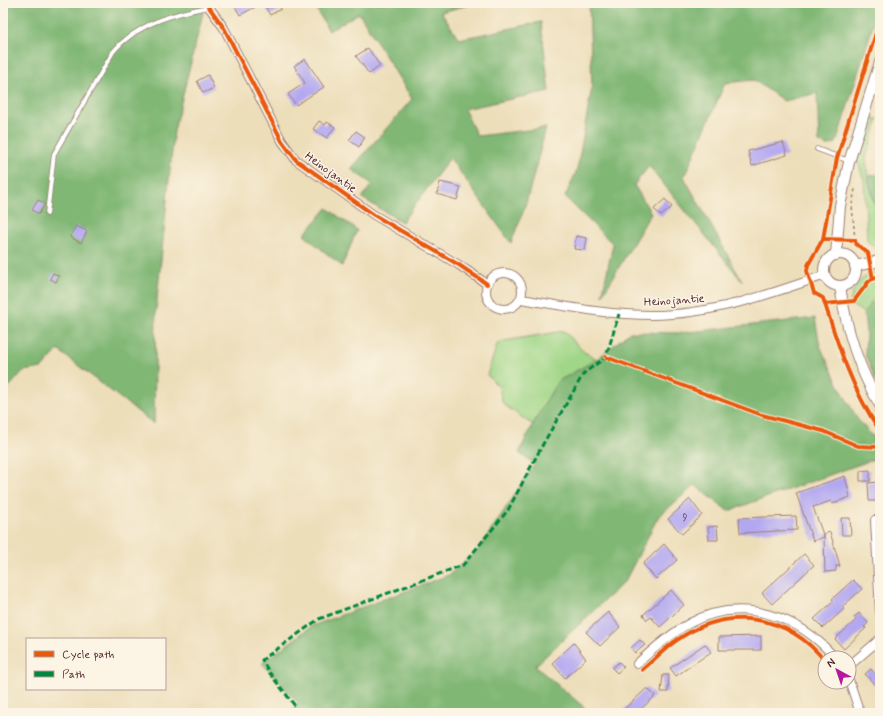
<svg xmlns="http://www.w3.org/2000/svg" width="883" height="716" font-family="Mynerve,sans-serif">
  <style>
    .green { fill: #a0d687; stroke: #757a59 }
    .forest { fill: #80b774; stroke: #656b50 }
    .building { fill: #b2a7f1 }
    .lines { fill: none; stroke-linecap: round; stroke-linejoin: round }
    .service-casing { stroke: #9c7e72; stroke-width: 5.5 }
    .minor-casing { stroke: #9c7e72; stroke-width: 10 }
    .tertiary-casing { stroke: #9c7e72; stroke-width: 12 }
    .path { stroke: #9c7e72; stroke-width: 1.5; stroke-dasharray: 3 3; stroke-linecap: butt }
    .service { stroke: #fff; stroke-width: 4 }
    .minor { stroke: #fff; stroke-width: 8 }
    .tertiary { stroke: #fff; stroke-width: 10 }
    .quiet { stroke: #00873e; stroke-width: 3; stroke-dasharray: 6 3; stroke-linecap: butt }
    .cycleway-casing { stroke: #fcf5e5; stroke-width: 6 }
    .cycleway { stroke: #e8590c; stroke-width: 4 }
    .labels { text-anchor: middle; stroke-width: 3; stroke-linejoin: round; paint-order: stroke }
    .number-label { font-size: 10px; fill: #64415c }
    .street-label { font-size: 12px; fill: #4a1f2b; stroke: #fcf5e5 }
  </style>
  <rect width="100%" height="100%" fill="#fcf5e5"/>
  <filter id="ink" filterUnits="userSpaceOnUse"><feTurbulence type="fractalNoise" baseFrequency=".025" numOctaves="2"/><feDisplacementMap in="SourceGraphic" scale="8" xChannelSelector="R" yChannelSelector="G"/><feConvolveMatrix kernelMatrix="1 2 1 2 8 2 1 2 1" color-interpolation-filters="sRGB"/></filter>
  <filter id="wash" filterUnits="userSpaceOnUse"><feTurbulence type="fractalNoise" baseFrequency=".012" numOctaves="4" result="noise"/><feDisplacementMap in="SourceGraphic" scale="16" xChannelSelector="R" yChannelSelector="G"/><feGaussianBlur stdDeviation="0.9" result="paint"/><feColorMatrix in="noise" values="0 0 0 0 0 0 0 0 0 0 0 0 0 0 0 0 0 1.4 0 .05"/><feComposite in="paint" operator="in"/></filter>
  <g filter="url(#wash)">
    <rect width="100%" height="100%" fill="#eddeba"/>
    <g class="green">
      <polygon points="873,118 878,119 866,158 869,184 880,222 880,251 867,241 864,180 857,160 868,122"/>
      <path d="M 880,270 L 880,289 L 864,313 L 850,304 C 853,284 861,277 880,270 Z"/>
      <polygon points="564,331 584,352 597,359 557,382 533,425 503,404 499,387 487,375 498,342"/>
    </g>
    <g class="forest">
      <polygon points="3,3 215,3 204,9 174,131 156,309 154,424 58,350 42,368 23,371 3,394"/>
      <polygon points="313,3 477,3 441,12 459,39 541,22 549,91 464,109 477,136 546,128 525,207 511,243 450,158 402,222 362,198 372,184 351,169 412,99 359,13 329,31"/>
      <polygon points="589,3 880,3 836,143 827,146 819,142 817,93 784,101 754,80 725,83 684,177 742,281 649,166 634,185 651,213 602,296 613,244 565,197 577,170 592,87"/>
      <polygon points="880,174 880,222 868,176"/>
      <polygon points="327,208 357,230 342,266 304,235"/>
      <polygon points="871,302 877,306 880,326 880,391 865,354 866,332 864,313"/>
      <polygon points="815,318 820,346 839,386 858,420 880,444 880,457 728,511 695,485 658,517 625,581 535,666 591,713 291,713 298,703 262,663 312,626 449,575 478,550 535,464 519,453 533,424 557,382 597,359 630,332 680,333"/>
    </g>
    <g id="blocks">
      <g class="building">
        <polygon points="233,3 263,3 240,15"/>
        <polygon points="263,3 278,3 281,9 270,15"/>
        <polygon points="368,48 380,66 369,74 356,56"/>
        <polygon points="305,59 324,87 296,105 288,94 305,83 294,66"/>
        <polygon points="208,75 214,88 203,93 197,81"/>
        <polygon points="319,121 325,125 327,122 335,127 327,138 313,129"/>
        <polygon points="356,131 365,137 359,147 349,140"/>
        <polygon points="783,142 787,155 752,166 748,151"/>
        <polygon points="440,182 461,187 457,200 437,194"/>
        <polygon points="665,199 672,207 661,216 654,209"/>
        <polygon points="38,200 45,204 39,214 32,210"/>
        <polygon points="76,226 87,231 81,243 70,237"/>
        <polygon points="576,236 587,238 585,250 574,249"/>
        <polygon points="53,273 59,276 56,282 50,279"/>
        <polygon points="870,470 870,481 860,481 860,471"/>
        <polygon points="845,476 850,497 832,504 831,501 813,507 824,537 824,534 830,532 840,566 836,566 836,571 825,572 824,537 813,541 796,493"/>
        <polygon points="880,482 880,501 869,501 868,483"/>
        <polygon points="690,499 702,515 682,534 668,519"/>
        <polygon points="796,516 797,530 740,533 739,518"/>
        <polygon points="841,518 850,518 851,535 842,535"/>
        <polygon points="717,526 718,540 709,540 708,527"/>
        <polygon points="664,544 677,560 656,579 643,564"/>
        <polygon points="804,554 814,565 772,604 762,593"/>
        <polygon points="853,580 862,589 842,607 844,609 823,628 814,619 834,601 832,599"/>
        <polygon points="671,590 684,605 660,627 651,617 647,620 643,615"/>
        <polygon points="608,612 620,627 600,646 586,632"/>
        <polygon points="859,613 868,623 864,627 866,628 844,649 835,639 856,620 854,617"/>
        <polygon points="761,636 761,650 719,650 719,637"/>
        <polygon points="640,640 645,645 635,653 631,648"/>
        <polygon points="574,643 586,659 565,678 552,663"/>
        <polygon points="705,644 711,652 676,676 670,668"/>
        <polygon points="619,662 624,667 617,673 612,668"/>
        <polygon points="871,669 880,679 880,691 865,674"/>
        <polygon points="663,675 669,675 668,692 661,692"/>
        <polygon points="647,688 655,696 637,713 620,713"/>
      </g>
    </g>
  </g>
  <g filter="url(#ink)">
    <use href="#blocks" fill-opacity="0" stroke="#9c7e72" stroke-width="1"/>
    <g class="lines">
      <g class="service-casing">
        <g id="service">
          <polyline points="817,149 849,161"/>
          <path d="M 47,214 L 54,154 L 113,52 C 136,24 175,13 209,7"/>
        </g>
      </g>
      <g class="minor-casing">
        <g id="minor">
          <polyline points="206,3 224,28 282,141 296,160 374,215 459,265 487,284"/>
          <circle cx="504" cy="291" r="18"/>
          <path d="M 521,299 C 564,306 607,315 651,315 C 711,315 768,295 825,275"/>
          <polyline points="875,520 880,612"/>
          <path d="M 637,664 C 653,649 670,634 690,623 C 741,596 799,615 835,658"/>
          <polyline points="849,666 880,639"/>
          <polyline points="849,680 860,713"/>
        </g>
      </g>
      <g class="tertiary-casing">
        <g id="tertiary">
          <circle cx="840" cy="270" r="16"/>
          <polyline points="836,255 840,206 849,162 880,62"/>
          <polyline points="855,266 880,261"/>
          <path d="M 840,286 C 846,329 858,368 880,405"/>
        </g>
      </g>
      <polyline class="path" points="855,240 852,205 855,189"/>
      <use href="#service" class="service"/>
      <use href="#minor" class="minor"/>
      <use href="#tertiary" class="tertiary"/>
      <polyline class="quiet" points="290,713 295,706 269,672 262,660 319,619 463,565 508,510 543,444 584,373 606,357 619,314"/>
      <g class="cycleway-casing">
        <g id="cycleway">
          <polyline points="206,3 224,28 282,141 296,160 374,215 459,265 487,284"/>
          <path d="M 880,20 L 837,158 L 823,239 L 808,265 L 807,271 L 814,293 L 823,298 C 838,345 852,390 880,431"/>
          <polyline points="823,239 855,240 856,244 868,253 873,279"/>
          <polyline points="825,304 854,301 869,281 880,275"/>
          <polyline points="606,357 762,415 823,431 858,446 880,447"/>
          <path d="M 642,670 C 654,660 665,648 677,640 C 727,605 787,614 825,661"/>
        </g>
      </g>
      <use href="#cycleway" class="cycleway"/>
    </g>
  </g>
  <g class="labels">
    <g class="number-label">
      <text x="685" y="521">9</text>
    </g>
    <g class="street-label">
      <text transform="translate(331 172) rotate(36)" y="4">Heinojantie</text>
      <text transform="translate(674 300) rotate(-4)" y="4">Heinojantie</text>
    </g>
  </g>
  <rect width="883" height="716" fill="none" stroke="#fcf5e5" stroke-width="16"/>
  <rect x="26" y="638" width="140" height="52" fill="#fcf5e5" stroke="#b59f9b"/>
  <rect x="34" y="651" width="20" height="6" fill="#e8590c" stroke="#b59f9b"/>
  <text x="62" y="658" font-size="12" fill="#4a1f2b">Cycle path</text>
  <rect x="34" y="671" width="20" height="6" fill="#00873e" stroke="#b59f9b"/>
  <text x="62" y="678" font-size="12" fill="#4a1f2b">Path</text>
  <g transform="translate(837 670) rotate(320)"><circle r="19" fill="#fcf5e5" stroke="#b59f9b"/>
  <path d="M0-3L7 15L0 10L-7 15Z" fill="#b5179e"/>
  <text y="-6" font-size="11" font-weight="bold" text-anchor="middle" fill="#4a1f2b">N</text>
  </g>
</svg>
